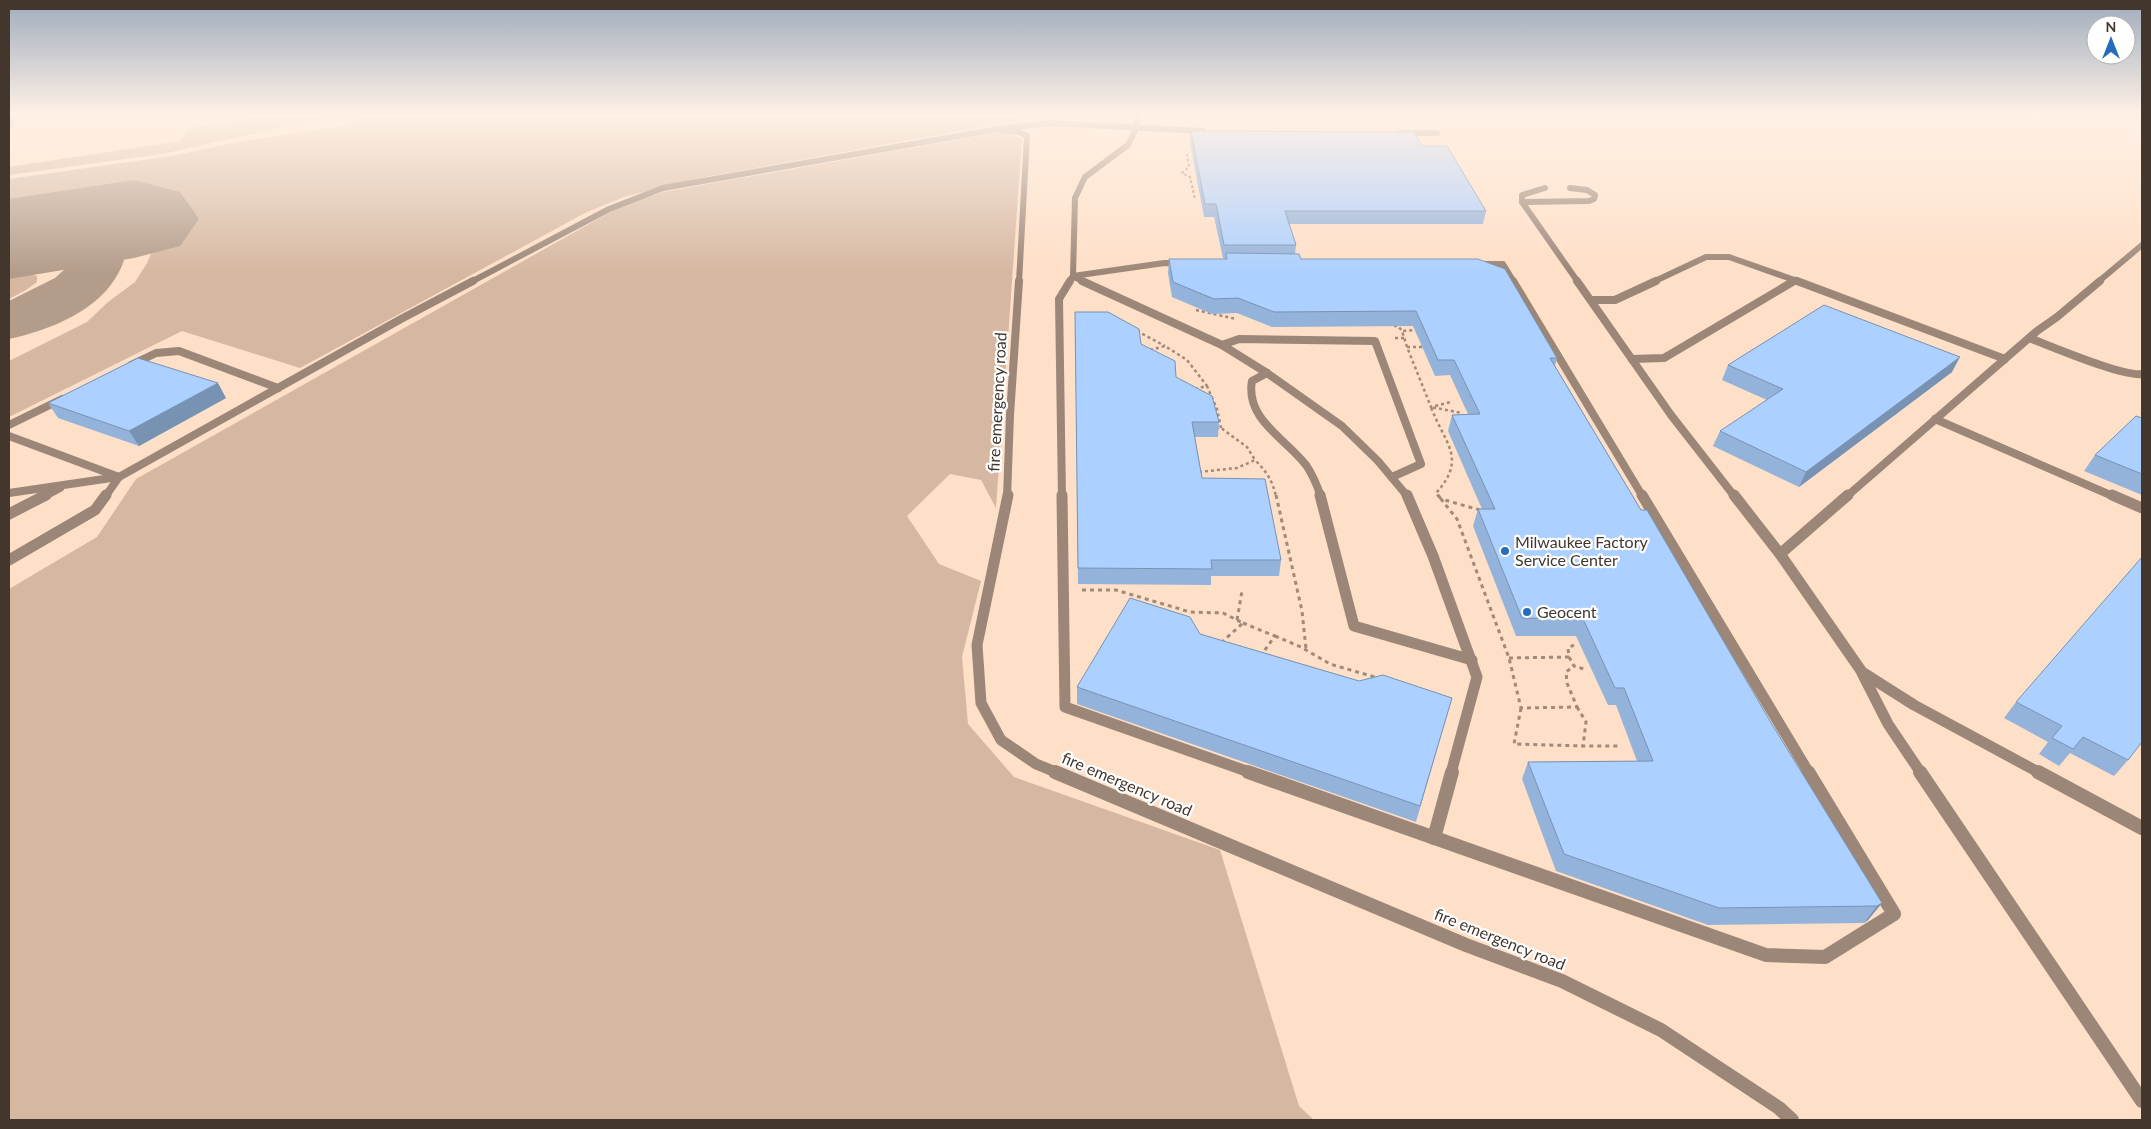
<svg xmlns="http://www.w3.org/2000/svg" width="2151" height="1129" font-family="Lato,sans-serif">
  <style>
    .green { fill: #d6b8a2 }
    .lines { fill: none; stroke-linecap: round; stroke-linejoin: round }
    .taxiway { fill: #b49c8a; fill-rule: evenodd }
    .runway { fill: #b49c8a; fill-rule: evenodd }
    .path-far2 { stroke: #a08a7a; stroke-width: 2; stroke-dasharray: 2.5 2.5; stroke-linecap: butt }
    .path-far1 { stroke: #a08a7a; stroke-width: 2.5; stroke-dasharray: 3 3; stroke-linecap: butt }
    .path { stroke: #a08a7a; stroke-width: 3; stroke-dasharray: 4 4; stroke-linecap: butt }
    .service-far3 { stroke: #9b8677; stroke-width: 6 }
    .service-far2 { stroke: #9b8677; stroke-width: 8 }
    .service-far1 { stroke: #9b8677; stroke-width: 11 }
    .service { stroke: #9b8677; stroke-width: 14 }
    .minor { stroke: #9b8677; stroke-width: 6 }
    .wall { fill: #94b3db }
    .shaded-wall { fill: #7892b2 }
    .building { fill: #acd0ff; stroke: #7892b2 }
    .poi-dot { fill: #276bbc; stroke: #fff; stroke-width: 2 }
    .labels { text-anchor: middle; stroke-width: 4.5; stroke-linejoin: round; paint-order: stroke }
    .street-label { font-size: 16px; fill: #42362d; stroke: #fff }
    .poi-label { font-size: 16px; fill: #42362d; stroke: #fff; text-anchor: start }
  </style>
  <rect width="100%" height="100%" fill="#fedfc7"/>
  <g class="green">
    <polygon points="279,115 350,115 302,123 162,154 9,175 9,167 180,141 189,128"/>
    <polygon points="357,115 1049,115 700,178 624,197 585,213 300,368 182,331 9,417 9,361 87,322 108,302 135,282 147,263 158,237 162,190 135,188 9,207 9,179 171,156 249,140 350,125"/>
    <polygon points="996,133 1010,133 1022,139 996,508 981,480 950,474 907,516 939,564 981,581 962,657 968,724 1014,777 1220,850 1299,1106 1314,1120 9,1120 9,589 97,537 136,479 621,206 663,192"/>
    <polygon points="25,273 37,276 37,282 26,290 9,299 9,274"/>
  </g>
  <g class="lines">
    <path class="taxiway" d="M 57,218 C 74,219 97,221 112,231 C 118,236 122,244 127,250 C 125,257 123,265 119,272 C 99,311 50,330 9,339 L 9,301 L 55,278 L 66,268 L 72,253 L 67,250 L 28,251 L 9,246 L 9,225 L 28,219 Z"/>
    <polygon class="runway" points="134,180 180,192 199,219 180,246 134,258 9,279 9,199"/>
    <polyline class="path-far2" points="1187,154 1189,167 1182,173 1190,177 1195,199"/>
    <g class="path-far1">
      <polyline points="1196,310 1236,319"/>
      <polyline points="1394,326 1398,326 1402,331"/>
      <polyline points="1137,331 1165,346"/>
      <polyline points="1395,338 1404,338"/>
      <polyline points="1407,347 1402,331 1414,330"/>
      <polyline points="1422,347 1407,347 1431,407 1451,402"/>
      <polyline points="1150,350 1165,346 1187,360 1207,386"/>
      <polyline points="1195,389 1207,386 1217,409 1221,428"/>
      <polyline points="1216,428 1221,428 1247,447 1255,460"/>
      <path d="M 1199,472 L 1237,468 L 1255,460 C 1266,471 1273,481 1276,497"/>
      <path d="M 1439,497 L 1436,493 C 1468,458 1444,443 1431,407 L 1462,413"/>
    </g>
    <g class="path">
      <polyline points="1276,495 1302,611 1306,649"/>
      <polyline points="1438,495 1441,499"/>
      <polyline points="1480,510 1441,499 1457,519 1509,658 1521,708 1577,707 1567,683 1566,672 1574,666"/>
      <polyline points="1082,590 1116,590 1190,612 1223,613 1243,623 1222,642"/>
      <polyline points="1237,620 1242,591"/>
      <polyline points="1243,623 1275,636 1262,654"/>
      <polyline points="1275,636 1301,647 1330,664 1378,678"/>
      <polyline points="1569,657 1574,666 1584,669"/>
      <polyline points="1509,658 1569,657 1568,648 1574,645"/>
      <polyline points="1577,707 1586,722 1583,746 1621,746"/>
      <polyline points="1521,708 1514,744 1583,746"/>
    </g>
    <g class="service-far3">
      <polyline points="9,125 15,115"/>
      <polyline points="998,129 1019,132 1027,136 1019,282"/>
      <polyline points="1400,133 1437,133"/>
      <polyline points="1545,188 1522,195 1522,202 1578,282"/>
      <polyline points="1522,202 1589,201 1594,199 1595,195 1587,190 1570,188"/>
      <polyline points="1074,277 1085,282"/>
      <polyline points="471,282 609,209 663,188 998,129 1049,123 1203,131"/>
      <polyline points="1069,282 1073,276 1164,263 1503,264 1514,282"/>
      <polyline points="1653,282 1706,257 1729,257 1800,282"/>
      <polyline points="1791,282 1795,280"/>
      <polyline points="2098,282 2142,245"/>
    </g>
    <g class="service-far2">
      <polyline points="1082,281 1222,345 1267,373 1342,426 1378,461 1408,497"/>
      <polyline points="1513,281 1643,497"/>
      <polyline points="1577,281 1671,415 1735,497"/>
      <polyline points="1797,281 2005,359"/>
      <polyline points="1591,300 1615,300 1656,281"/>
      <path d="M 2029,338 C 2051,346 2123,377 2142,374"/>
      <polyline points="1222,345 1239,339 1375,341 1421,464 1392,477"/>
      <polyline points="1632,359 1664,358 1794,281"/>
      <polyline points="131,365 156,353 179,351 278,388"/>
      <path d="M 1267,373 L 1252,381 C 1245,419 1286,439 1306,465 C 1313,475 1317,485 1321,497"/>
      <polyline points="1935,419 2115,497"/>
      <polyline points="9,425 62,399"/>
      <polyline points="9,436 119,477 401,319 473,281"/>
      <polyline points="9,493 118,477"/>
      <polyline points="43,497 60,488"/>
      <polyline points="105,497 119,477"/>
      <polyline points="1007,497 1010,415 1019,281"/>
      <polyline points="1062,497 1059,299 1070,281"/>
      <polyline points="1846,497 2037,331 2057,317 2100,281"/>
    </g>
    <g class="service-far1">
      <polyline points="1008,495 977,645 981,703 1001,740 1036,764 1058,773"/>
      <polyline points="1062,495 1065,707 1252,773"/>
      <polyline points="1320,495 1354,626 1472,660"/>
      <polyline points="1407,495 1433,556 1477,677 1451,773"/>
      <polyline points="1642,495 1809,773"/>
      <polyline points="1734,495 1780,554 1862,672 1914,705 2040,773"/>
      <polyline points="2112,495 2142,508"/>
      <polyline points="9,514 46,495"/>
      <polyline points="1780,554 1848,495"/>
      <polyline points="9,560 95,510 106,495"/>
      <polyline points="1862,673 1888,724 1921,773"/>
    </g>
    <g class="service">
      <polyline points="1055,772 1466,945 1562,981 1661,1030 1779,1108 1792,1120"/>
      <polyline points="1248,772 1766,955 1825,957 1894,914 1808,772"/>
      <polyline points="1920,772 2142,1101"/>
      <polyline points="2038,772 2142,828"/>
      <polyline points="1434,838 1452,772"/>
    </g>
    <polyline class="minor" points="1073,276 1075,198 1085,177 1128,145 1137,127 1136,115"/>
  </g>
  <g class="wall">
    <polygon points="1191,131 1422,146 1486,211 1483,224 1289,224 1296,245 1295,254 1301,259 1557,358 1555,366 1641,510 1770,721 1882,903 1868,920 1864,923 1708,925 1556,871 1522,779 1528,762 1637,761 1616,705 1608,705 1576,636 1516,636 1473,526 1478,509 1482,509 1448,431 1452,415 1468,414 1450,375 1435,376 1413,326 1272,327 1237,313 1212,314 1172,297 1168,273 1169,259 1226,259 1223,258 1214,217 1204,217 1190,143"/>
    <polygon points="1075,312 1141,344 1176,377 1219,422 1218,437 1195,437 1202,478 1281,560 1279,576 1211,576 1211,585 1078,584"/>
    <polygon points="1728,365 1952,372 1799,487 1713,446 1720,431 1767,400 1722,380"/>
    <polygon points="226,398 139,446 58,418 48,403"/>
    <polygon points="2142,418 2142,495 2084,471 2095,455"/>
    <polygon points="1200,634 1359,681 1452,698 1416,822 1077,704 1077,687"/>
    <polygon points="2016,702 2128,760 2114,776 2070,753 2059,766 2039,754 2048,742 2004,718"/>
  </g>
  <g class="shaded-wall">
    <polygon points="1960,357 1952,372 1799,487 1806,472"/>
    <polygon points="218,383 226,398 139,446 129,431"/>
    <polygon points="1882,903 1868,920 1864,923 1877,906"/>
  </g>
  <g class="building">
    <polygon points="1191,131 1414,132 1422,146 1447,146 1486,211 1285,211 1296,245 1224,245 1216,204 1205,204"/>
    <polygon points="1226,253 1299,254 1301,259 1478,259 1505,269 1557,358 1550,358 1641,510 1647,510 1770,721 1882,903 1877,906 1719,908 1564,854 1528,762 1653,761 1624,688 1615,688 1583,619 1522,618 1478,509 1495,509 1452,415 1480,414 1454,360 1438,360 1416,311 1274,312 1238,298 1214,299 1173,282 1169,259 1227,259"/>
    <polygon points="1824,305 1960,357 1806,472 1720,431 1783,389 1728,365"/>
    <polygon points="1075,312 1108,312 1139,329 1141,344 1175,361 1176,377 1212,396 1219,422 1192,422 1202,478 1265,479 1281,560 1211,560 1212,569 1078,568"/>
    <polygon points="138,358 218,383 129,431 48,403"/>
    <polygon points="2136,416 2142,418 2142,474 2095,455"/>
    <polygon points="2142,557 2142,742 2128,760 2083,737 2073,749 2052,738 2062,726 2016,702"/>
    <polygon points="1130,598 1190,617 1200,634 1359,681 1383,675 1452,698 1420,806 1077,687"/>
  </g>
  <linearGradient id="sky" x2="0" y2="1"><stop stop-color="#9facbd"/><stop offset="0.42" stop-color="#fff1e6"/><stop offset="1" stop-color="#fff1e6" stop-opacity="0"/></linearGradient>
  <rect width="2151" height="273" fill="url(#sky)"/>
  <g class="poi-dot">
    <circle cx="1505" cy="551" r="5"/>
    <circle cx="1527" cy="612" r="5"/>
  </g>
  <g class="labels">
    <g class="street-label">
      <text transform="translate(997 402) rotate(-87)" y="6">fire emergency road</text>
      <text transform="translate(1127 784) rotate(23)" y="6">fire emergency road</text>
      <text transform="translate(1500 939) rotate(22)" y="6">fire emergency road</text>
    </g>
    <g class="poi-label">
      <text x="1515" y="548">Milwaukee Factory<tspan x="1515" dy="18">Service Center</tspan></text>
      <text x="1537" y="618">Geocent</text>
    </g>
  </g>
  <rect width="2151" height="1129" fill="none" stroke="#42362d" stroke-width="20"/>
  <g transform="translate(2111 40)"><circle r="24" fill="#ffffff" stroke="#b3afab"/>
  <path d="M0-4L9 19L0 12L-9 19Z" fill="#276bbc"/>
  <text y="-8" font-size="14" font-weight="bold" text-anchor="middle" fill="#42362d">N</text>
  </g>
</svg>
